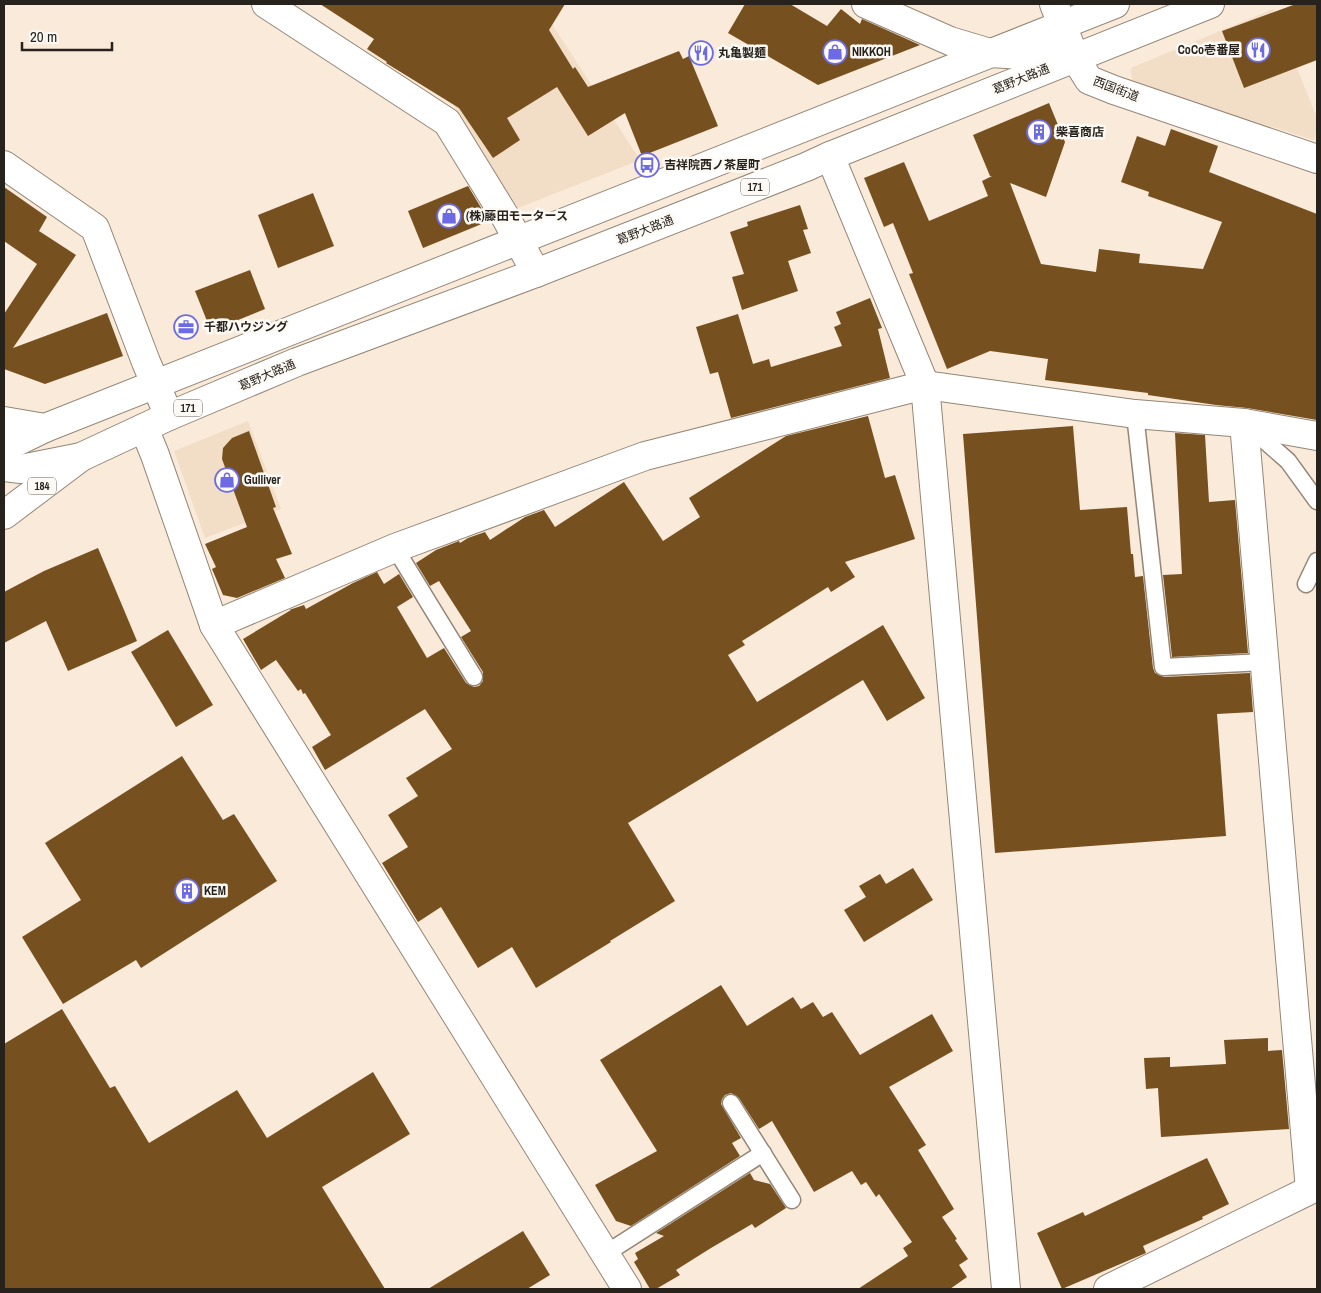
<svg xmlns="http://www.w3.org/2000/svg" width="1321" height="1293" font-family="'Archivo Narrow','Noto Sans JP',sans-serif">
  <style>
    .built { fill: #f2ddc6 }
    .building { fill: #775020 }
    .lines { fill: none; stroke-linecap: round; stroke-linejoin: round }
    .lane-casing { stroke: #948676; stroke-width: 19 }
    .street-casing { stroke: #948676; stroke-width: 30 }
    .primary-casing { stroke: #948676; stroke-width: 30 }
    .highway-casing { stroke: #948676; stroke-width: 30 }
    .lane { stroke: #fff; stroke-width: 16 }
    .street { stroke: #fff; stroke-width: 28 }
    .primary { stroke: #fff; stroke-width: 28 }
    .highway { stroke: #fff; stroke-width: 28 }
    .labels { text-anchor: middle; stroke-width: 5; stroke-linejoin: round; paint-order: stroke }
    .shield { fill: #fdfaf6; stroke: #68635d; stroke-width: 1 }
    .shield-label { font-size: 11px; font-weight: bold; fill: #28221c }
    .poi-label { font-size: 12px; font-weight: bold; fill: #28221c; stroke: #fdfaf6; text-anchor: start }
    .street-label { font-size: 12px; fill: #28221c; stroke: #fdfaf6 }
  </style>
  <rect width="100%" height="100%" fill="#faead9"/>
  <g class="built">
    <polygon points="390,4 539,4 640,160 518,208"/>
    <polygon points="1273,9 1317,118 1317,128 1314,140 1132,83 1131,68"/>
    <polygon points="248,421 281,509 205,538 174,451"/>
  </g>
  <g class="building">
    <polygon points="320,4 565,4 549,30 573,69 575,67 588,87 679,51 683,59 689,56 718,126 642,156 625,113 588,136 557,87 507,118 520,140 493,158 459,108 386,63 387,62 367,49 374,39"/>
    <polygon points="745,4 790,4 827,26 841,9 860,24 862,19 920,45 818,85 728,33"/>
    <polygon points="1296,4 1317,4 1317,60 1244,88 1222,31"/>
    <polygon points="1049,103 1065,142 1046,197 1010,183 1041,264 1096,272 1099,249 1140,254 1139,263 1203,269 1222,222 1148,196 1149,192 1121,182 1137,136 1165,146 1171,129 1218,146 1209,172 1317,214 1317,420 1247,408 1216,405 1148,395 1148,393 1045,380 1048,359 990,351 947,369 909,274 913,273 893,223 884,227 864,178 904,162 929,221 988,196 982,181 992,176 990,176 973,135"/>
    <polygon points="468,186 489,221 423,248 408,211"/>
    <polygon points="4,187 47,217 39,231 76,255 13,348 107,313 123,356 45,384 4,369 4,314 37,264 4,241"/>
    <polygon points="313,193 334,246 278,268 258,215"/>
    <polygon points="800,205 808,229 803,230 811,253 788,261 798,291 742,310 732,277 744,274 730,232 748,226 747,222"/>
    <polygon points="250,270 265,309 211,331 195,291"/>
    <polygon points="870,298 882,328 878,329 890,378 731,418 718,372 710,374 696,327 738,314 753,364 769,359 771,367 842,346 834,327 841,324 836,312"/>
    <polygon points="868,416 885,478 895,475 915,539 845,562 855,577 831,592 828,587 742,641 745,645 728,655 757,702 883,625 925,698 887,721 863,680 628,823 675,901 610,941 611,942 536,988 512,947 478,968 441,907 418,922 382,863 408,847 388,815 418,796 406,778 452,749 425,709 325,770 312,747 331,735 305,693 303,694 301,689 298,691 276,660 261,670 243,639 291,610 289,610 304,605 306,609 353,583 377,572 384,584 399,574 413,597 397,607 427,658 444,648 466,683 474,687 479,686 483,681 483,672 461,637 471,631 439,581 430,586 416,563 436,550 459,541 460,543 468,538 485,532 490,540 525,517 544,510 555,527 624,482 663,541 700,517 689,498 786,436"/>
    <polygon points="1073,426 1080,510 1127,507 1131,554 1133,554 1135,577 1143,576 1153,668 1155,673 1164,677 1250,673 1253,712 1217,714 1226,836 995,853 963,434"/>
    <polygon points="249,431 276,507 273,508 292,554 276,559 285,578 237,598 223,595 212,569 216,567 205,544 247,527 222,459 223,448 232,438"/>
    <polygon points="1175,433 1205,435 1209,502 1235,500 1248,653 1172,657 1163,575 1182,574"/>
    <polygon points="98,548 137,641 68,671 46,621 4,643 4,592 44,571"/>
    <polygon points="168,630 213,705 176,727 131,652"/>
    <polygon points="182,756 223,820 234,814 277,881 141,968 136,960 63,1004 22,937 81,900 45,843"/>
    <polygon points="913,868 933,900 864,942 844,910 866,897 859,886 880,874 886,884"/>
    <polygon points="721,985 747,1026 793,997 801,1009 813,1002 823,1017 832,1012 860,1055 932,1014 953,1051 889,1087 926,1145 918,1150 954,1209 942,1217 957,1239 955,1240 968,1259 959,1265 967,1277 950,1289 858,1289 908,1256 903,1248 912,1242 879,1194 876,1197 866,1182 861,1185 852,1171 814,1192 772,1121 759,1129 739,1098 731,1093 725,1095 722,1099 721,1104 741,1138 732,1143 740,1156 631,1226 616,1221 595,1185 657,1151 600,1060"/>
    <polygon points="62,1009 110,1088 115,1086 149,1143 237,1090 267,1138 373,1072 410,1134 322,1187 385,1289 4,1289 4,1044"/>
    <polygon points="1268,1038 1268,1051 1282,1050 1289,1129 1161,1137 1158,1088 1146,1089 1144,1058 1170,1057 1170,1067 1226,1064 1224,1040"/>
    <polygon points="1207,1158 1229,1204 1202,1217 1203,1219 1143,1246 1146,1253 1062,1289 1037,1233 1083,1212 1085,1216"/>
    <polygon points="750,1173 754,1180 770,1184 786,1208 755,1228 752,1224 711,1248 676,1270 680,1275 656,1289 650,1289 634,1262 638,1259 635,1253 664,1236 656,1233"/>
    <polygon points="523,1231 550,1275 527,1289 428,1289"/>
  </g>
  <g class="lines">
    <g class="lane-casing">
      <g id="lane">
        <polyline points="1135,414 1163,667 1264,662"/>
        <polyline points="1248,426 1288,461 1317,501"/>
        <polyline points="395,548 474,677"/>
        <polyline points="1306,584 1317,561"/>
        <polyline points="731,1103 792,1200"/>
        <polyline points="605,1254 763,1153"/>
      </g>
    </g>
    <g class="street-casing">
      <g id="street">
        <polyline points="266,4 447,122 506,218 536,273"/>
        <polyline points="866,4 950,41 990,53 1075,58"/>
        <polyline points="1054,4 1075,58 1089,80 1114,90 1317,159"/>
        <polyline points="830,156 925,385 1006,1289"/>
        <polyline points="4,165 95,228 146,362 169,416"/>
        <polyline points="144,428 155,455 214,625 627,1289"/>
        <polyline points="214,625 395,548 645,456 925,385 1135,414 1244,423 1317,436"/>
        <polyline points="1108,1289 1310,1190 1244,423"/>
      </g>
    </g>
    <g class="primary-casing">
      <g id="primary">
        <polyline points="4,448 45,428"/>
        <polyline points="4,515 81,457"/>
      </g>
    </g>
    <g class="highway-casing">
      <g id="highway">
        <polyline points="4,421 45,428 1115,4"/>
        <polyline points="4,467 21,469 81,457 169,416 297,362 536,273 806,167 830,156 1210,4"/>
      </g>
    </g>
    <use href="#lane" class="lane"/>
    <use href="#street" class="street"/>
    <use href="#primary" class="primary"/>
    <use href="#highway" class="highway"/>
  </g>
  <defs>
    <g id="restaurant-ring" transform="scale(1.25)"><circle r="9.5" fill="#fdfaf6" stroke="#6c6be5" stroke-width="1.5"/><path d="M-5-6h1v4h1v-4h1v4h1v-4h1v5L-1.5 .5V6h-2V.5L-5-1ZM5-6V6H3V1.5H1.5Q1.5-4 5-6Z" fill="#6c6be5"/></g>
    <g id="shop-ring" transform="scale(1.25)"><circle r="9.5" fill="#fdfaf6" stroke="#6c6be5" stroke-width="1.5"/><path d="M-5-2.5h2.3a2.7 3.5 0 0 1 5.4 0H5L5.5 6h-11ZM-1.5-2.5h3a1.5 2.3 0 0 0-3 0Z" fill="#6c6be5"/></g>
    <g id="building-ring" transform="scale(1.25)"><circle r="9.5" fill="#fdfaf6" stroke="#6c6be5" stroke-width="1.5"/><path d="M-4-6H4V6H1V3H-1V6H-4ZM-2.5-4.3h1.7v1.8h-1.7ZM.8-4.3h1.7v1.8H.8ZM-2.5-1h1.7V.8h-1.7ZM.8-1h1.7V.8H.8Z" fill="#6c6be5"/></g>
    <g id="bus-ring" transform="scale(1.25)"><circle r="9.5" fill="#fdfaf6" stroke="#6c6be5" stroke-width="1.5"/><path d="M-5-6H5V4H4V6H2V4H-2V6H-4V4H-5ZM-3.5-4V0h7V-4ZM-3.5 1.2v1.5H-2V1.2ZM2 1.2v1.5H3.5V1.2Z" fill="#6c6be5"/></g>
    <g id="office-ring" transform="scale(1.25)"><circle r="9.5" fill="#fdfaf6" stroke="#6c6be5" stroke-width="1.5"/><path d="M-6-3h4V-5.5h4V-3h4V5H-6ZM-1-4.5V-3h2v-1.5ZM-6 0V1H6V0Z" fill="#6c6be5"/></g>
  </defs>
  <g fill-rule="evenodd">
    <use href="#restaurant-ring" x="1258" y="50"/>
    <use href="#shop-ring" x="835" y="52"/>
    <use href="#restaurant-ring" x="701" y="53"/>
    <use href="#building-ring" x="1039" y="132"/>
    <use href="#bus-ring" x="647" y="165"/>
    <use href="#shop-ring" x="449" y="216"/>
    <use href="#office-ring" x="186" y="327"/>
    <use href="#shop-ring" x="227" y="480"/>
    <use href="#building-ring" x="187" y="891"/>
  </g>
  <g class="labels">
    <g class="shield">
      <rect x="741" y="178.5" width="28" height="17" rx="4"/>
      <rect x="174" y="399.5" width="28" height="17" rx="4"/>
      <rect x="28" y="477.5" width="28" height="17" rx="4"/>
    </g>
    <g class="shield-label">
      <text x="755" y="191">171</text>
      <text x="188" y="412">171</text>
      <text x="42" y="490">184</text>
    </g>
    <g class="poi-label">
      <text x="1240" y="54" text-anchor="end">CoCo壱番屋</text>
      <text x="852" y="56">NIKKOH</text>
      <text x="718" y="57">丸亀製麺</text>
      <text x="1056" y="136">柴喜商店</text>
      <text x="664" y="169">吉祥院西ノ茶屋町</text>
      <text x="466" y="220">(株)藤田モータース</text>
      <text x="204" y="331">千都ハウジング</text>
      <text x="244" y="484">Gulliver</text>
      <text x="204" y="895">KEM</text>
    </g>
    <g class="street-label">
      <text transform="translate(1021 79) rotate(-22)" y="4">葛野大路通</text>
      <text transform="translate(1116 89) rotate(21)" y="4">西国街道</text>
      <text transform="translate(645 230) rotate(-21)" y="4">葛野大路通</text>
      <text transform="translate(267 375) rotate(-23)" y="4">葛野大路通</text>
    </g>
  </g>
  <rect width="1321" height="1293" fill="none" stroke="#28221c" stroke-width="10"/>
  <path d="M22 42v8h90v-8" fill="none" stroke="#28221c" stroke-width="2.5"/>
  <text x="30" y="42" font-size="15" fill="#28221c" stroke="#fdfaf6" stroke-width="4" paint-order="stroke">20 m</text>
</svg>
